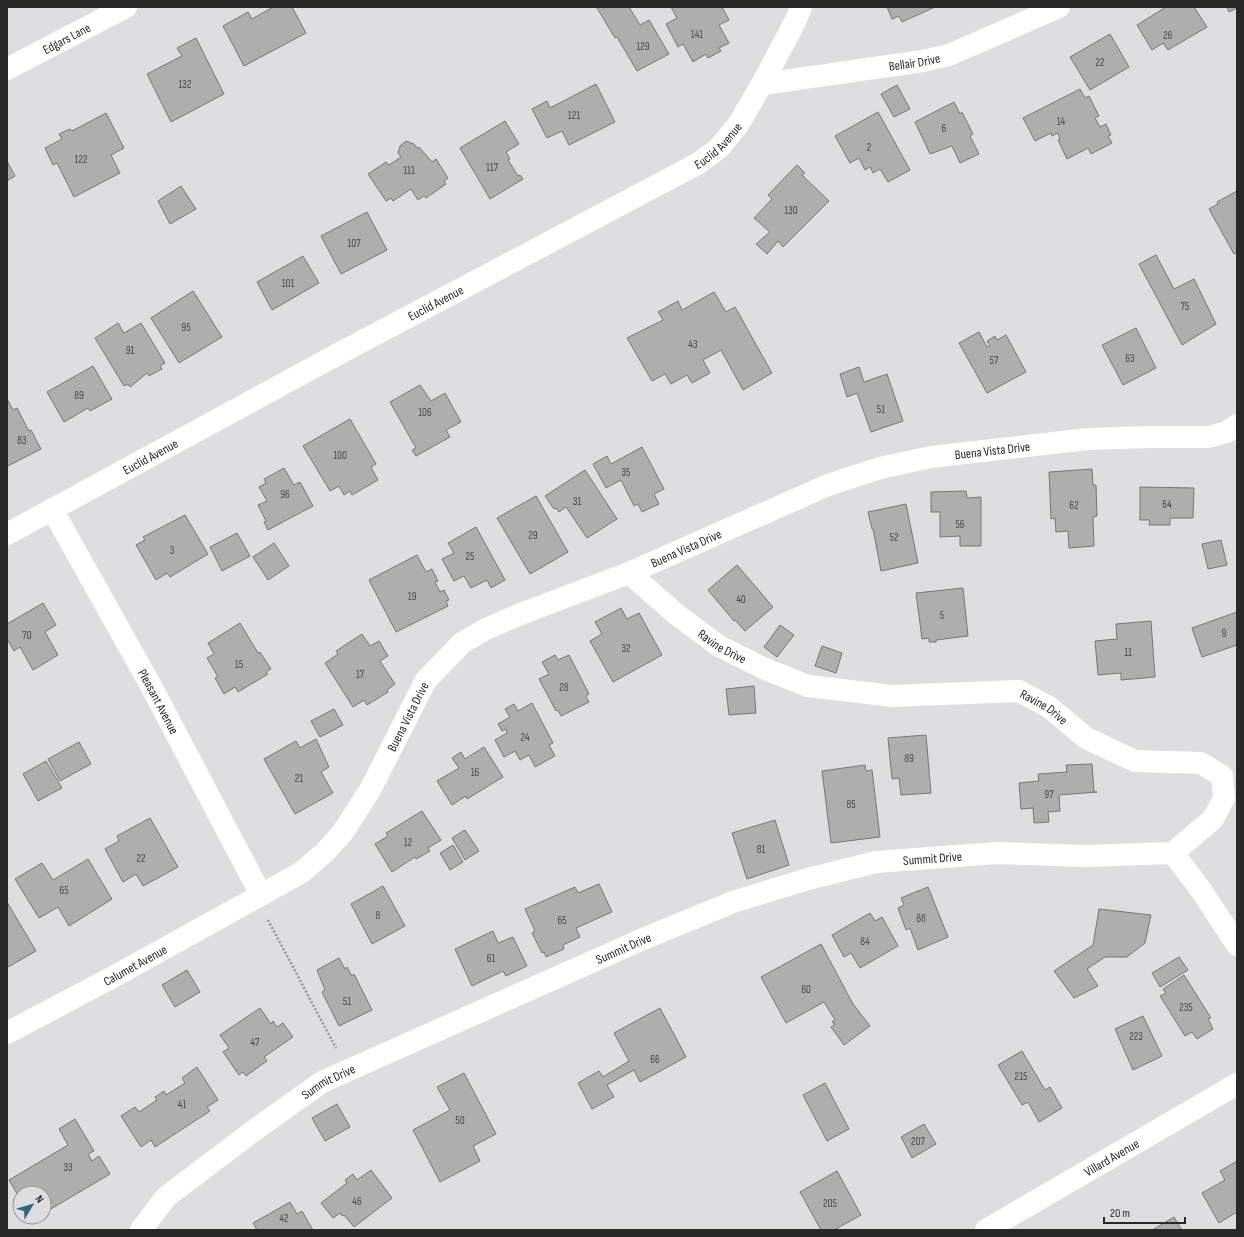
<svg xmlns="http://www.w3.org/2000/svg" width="1244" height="1237" font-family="'Sofia Sans Condensed',sans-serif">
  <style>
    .building { fill: #afaeaf; stroke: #777677 }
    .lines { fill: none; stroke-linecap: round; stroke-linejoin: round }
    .path { stroke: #949495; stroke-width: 2.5; stroke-dasharray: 2 2; stroke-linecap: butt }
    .minor { stroke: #fff; stroke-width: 22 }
    .labels { text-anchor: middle; stroke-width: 3; stroke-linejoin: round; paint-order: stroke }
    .number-label { font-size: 11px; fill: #4a4a4a }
    .street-label { font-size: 13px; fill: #282828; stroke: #dedee0 }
  </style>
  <rect width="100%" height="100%" fill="#dedee0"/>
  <g class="building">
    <polygon points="273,7 292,7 306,33 244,66 223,26 248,12 252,19"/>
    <polygon points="598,7 629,7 640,25 649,20 669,54 637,71 617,37 615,38 597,8"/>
    <polygon points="671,7 722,7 729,20 719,25 729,43 719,48 721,51 708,58 706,54 693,62 683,44 678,47 666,24 677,18"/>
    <polygon points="887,7 935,7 902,22 899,16 892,19"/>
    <polygon points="1166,7 1194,7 1207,27 1168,50 1163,43 1152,50 1137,25"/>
    <polygon points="1227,7 1237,7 1237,8 1229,12"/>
    <polygon points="1110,34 1129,67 1090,90 1070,57"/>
    <polygon points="196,38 224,94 171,122 147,74 182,56 177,48"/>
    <polygon points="596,84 615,122 569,145 562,131 547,138 532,109 547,101 550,108"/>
    <polygon points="897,85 910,109 894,117 881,94"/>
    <polygon points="1080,89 1085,98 1089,96 1099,116 1095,118 1100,127 1106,124 1111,135 1108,136 1112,143 1091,154 1088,148 1067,159 1058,140 1060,139 1058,133 1052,136 1051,133 1035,141 1023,118"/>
    <polygon points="954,102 960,114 962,112 973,134 970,136 979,154 960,163 952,146 930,154 915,122"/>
    <polygon points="878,112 910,170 888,182 880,169 873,173 870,167 865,170 859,158 850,163 835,136"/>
    <polygon points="106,113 124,148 111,155 120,173 74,197 57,163 53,165 45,148 62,139 59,134 70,129 72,131"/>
    <polygon points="505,121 519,144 506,152 510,159 508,160 518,176 520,175 523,179 490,199 460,148"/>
    <polygon points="406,141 414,144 417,148 419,147 432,162 436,159 448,178 444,181 446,184 426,198 424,196 418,200 411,189 393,201 391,198 386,201 368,174 386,162 389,165 401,157 398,153 400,146"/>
    <polygon points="7,161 15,176 7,181"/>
    <polygon points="797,165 805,173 802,175 829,201 783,247 778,241 767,254 756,244 770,232 754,218 772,199 768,195"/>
    <polygon points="181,186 196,209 170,224 158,201"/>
    <polygon points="1237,191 1237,253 1234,254 1209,209 1218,204 1217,202"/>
    <polygon points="367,212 387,250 341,274 321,236"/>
    <polygon points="1156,255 1174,289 1194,279 1216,324 1182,345 1139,264"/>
    <polygon points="303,256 319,283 272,310 257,282"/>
    <polygon points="193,291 222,337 179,363 151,318"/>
    <polygon points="714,292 726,312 735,307 772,373 743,390 721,350 703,360 710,373 692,383 687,375 671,384 665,374 652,381 627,338 663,320 658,312 678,301 682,310"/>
    <polygon points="118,323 124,333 141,323 165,363 160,366 162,369 149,376 147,373 130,387 128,384 124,386 95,338"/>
    <polygon points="1136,328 1156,368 1123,385 1102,345"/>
    <polygon points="979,332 987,347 990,346 987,341 995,336 997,340 1006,335 1026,372 987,393 959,343"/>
    <polygon points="93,366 112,399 90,411 88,408 64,422 47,392"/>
    <polygon points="859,367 864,382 887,374 903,421 871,432 857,393 847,397 840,374"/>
    <polygon points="420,385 431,401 445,393 461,422 446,430 450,437 416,456 412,450 416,448 390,402"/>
    <polygon points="7,399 13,410 17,408 29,431 31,430 41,449 8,466 7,463"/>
    <polygon points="350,419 376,464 371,467 378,480 352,495 350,491 344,495 339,486 330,491 303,446"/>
    <polygon points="642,447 664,489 654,494 659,504 642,512 638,504 634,506 621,480 606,488 593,464 607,456 611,464"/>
    <polygon points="284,468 294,485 300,482 313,506 268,530 264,522 266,521 258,505 267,501 259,487 266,483 264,479"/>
    <polygon points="1092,469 1093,485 1096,485 1097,516 1093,517 1094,546 1069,548 1068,531 1056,532 1055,518 1051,519 1049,472"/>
    <polygon points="585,470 617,519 587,538 566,507 559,512 556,508 554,509 545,496"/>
    <polygon points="1140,487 1194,488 1193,518 1170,518 1170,525 1149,525 1150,520 1140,520"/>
    <polygon points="966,491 967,498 981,497 981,546 960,546 960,536 940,537 940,512 931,512 931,492"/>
    <polygon points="536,496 568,552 530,574 497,518"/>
    <polygon points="906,504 918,563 881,571 873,529 872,529 868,512"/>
    <polygon points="185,515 208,554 170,577 167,573 156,580 136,545 145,540 143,537"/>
    <polygon points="476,527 505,580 491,588 487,580 471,588 464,576 454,581 442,559 454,553 448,543"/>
    <polygon points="237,533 250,556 222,571 210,547"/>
    <polygon points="1221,540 1227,565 1208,569 1202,544"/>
    <polygon points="274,543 289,566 268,580 253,557"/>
    <polygon points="417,555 426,572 432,569 438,581 435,582 440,592 444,590 449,600 446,601 448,606 396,632 369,580"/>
    <polygon points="737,565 773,607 745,631 735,620 734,621 708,590"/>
    <polygon points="963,588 968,636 936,640 936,642 929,642 929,638 922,639 916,593"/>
    <polygon points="43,603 56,625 45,632 58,655 33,670 20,647 14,651 7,639 7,624"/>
    <polygon points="621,608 627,619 639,613 662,655 613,682 590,641 602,634 595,622"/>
    <polygon points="1237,612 1237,645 1202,657 1192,628"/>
    <polygon points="1151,621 1155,677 1121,680 1121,673 1098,675 1095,641 1117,639 1116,624"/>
    <polygon points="240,623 258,653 260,652 271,669 266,672 268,674 238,692 235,687 224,694 215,678 218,677 207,658 214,654 208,643"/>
    <polygon points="780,625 794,635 777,657 764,647"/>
    <polygon points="362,634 370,646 379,641 388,656 380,661 395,684 387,690 388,692 367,705 364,700 353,707 325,663 338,654 336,651"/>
    <polygon points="822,646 842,653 836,673 815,666"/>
    <polygon points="555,655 558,660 569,655 589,694 586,696 589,702 561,716 558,710 556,711 539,679 549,674 542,662"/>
    <polygon points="754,686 756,713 729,715 726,689"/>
    <polygon points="532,703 553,743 549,745 555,756 535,767 529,755 520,760 515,751 504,757 495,740 507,733 506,729 502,731 498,724 510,717 505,709 514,704 518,711"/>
    <polygon points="334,709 343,725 320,737 311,721"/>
    <polygon points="926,735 931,793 901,795 899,778 892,779 888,738"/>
    <polygon points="316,739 329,767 321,772 333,793 295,814 264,759 296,741 300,748"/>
    <polygon points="79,742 91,764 60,781 48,759"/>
    <polygon points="484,747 503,777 467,799 466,796 452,805 437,781 459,768 452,758 461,752 465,759"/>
    <polygon points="46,761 62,788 38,801 23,774"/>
    <polygon points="1092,764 1094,792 1097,792 1059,795 1060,811 1048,812 1049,822 1034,823 1033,808 1021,809 1019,783 1039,781 1038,774 1067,772 1066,765"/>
    <polygon points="865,765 866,771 872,770 880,837 831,843 822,771"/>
    <polygon points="422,811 441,840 428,848 430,851 416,859 415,857 392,872 375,844 388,836 386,833"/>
    <polygon points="150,818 178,867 143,886 136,874 123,882 105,849 119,841 117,836"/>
    <polygon points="775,820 789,865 747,879 732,833"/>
    <polygon points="465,830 479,851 465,860 452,838"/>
    <polygon points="453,845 463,862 450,870 440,853"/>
    <polygon points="88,859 112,899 69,926 58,907 39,918 15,879 42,863 53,880"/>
    <polygon points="599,884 612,912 576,928 580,937 563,945 564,949 546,957 544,952 542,953 532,933 535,931 525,909 575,887 578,893"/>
    <polygon points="383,886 405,926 372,944 351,904"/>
    <polygon points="928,887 948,937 918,950 910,928 906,930 898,908 904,905 901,898"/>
    <polygon points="7,902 36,951 8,967 7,965"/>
    <polygon points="1099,909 1151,915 1145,943 1127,957 1105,957 1087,969 1098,986 1074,998 1054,971 1093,945"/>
    <polygon points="870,913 875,921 882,917 898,946 860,968 851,953 844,957 832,935"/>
    <polygon points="493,931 498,943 513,937 527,966 506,976 503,971 472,986 455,949"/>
    <polygon points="821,944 853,1004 870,1026 844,1045 831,1027 835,1024 832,1022 835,1020 824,1002 786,1023 761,977"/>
    <polygon points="1179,957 1188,970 1160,987 1152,973"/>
    <polygon points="339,958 345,969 347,967 352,976 354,974 372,1010 339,1026 322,992 325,990 317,970"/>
    <polygon points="187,970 200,992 175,1007 162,985"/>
    <polygon points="1184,975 1211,1018 1208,1019 1213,1029 1197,1039 1192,1032 1185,1036 1160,996 1166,993 1163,989"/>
    <polygon points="260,1008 271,1024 273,1021 277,1027 283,1023 293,1037 264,1057 267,1061 246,1076 243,1072 239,1075 223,1052 229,1048 220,1035"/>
    <polygon points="660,1008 686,1057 640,1082 634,1070 607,1085 614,1097 592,1109 578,1083 599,1071 603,1077 629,1061 614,1033"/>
    <polygon points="1143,1016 1162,1056 1133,1070 1115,1029"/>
    <polygon points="1022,1051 1045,1090 1050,1087 1062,1108 1039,1122 1028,1102 1022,1105 998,1065"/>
    <polygon points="197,1067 218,1100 207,1107 210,1111 155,1147 151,1140 141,1147 121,1116 135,1107 139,1112 157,1100 155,1097 164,1091 166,1095 185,1083 182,1078"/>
    <polygon points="464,1073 496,1134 473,1146 480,1161 440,1182 413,1130 450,1110 437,1087"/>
    <polygon points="825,1083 849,1129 827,1141 803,1095"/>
    <polygon points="337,1104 350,1127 325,1141 312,1118"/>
    <polygon points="75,1119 94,1151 88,1154 92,1161 99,1156 110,1174 44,1213 44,1193 20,1193 20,1211 13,1200 19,1197 9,1180 68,1145 59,1129"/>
    <polygon points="924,1124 936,1144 912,1158 901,1137"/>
    <polygon points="1237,1161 1237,1212 1219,1223 1202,1193 1225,1180 1220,1171"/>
    <polygon points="371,1170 392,1198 354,1227 344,1215 342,1216 340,1213 333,1218 321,1203 347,1183 345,1180 353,1174 357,1180"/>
    <polygon points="837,1171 861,1215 834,1230 821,1230 800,1192"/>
    <polygon points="290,1202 297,1214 302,1211 313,1230 257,1230 253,1223"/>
    <polygon points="23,1217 38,1217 27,1223"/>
    <polygon points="1174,1217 1182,1230 1155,1230 1154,1229"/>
  </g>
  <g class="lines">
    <polyline class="path" points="268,920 336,1048"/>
    <g class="minor">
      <path id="s1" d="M 7,69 L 126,7"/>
      <path id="s2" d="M 762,84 L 923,61 L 949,55 L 1059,7"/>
      <path id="s3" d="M 52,509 L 151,686 L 261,895"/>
      <path id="s4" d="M 7,534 L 342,352 L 699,163 L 719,148 L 738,125 L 762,84 L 795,22 L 801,7"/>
      <path id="s5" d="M 629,573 L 676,614 L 719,646 L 763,668 L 808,686 L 892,696 L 1019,691 L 1049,707 L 1086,738 L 1135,761 L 1201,763 L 1222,776 L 1224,798 L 1213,819 L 1173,853"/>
      <polyline points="1173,853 1201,890 1237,945"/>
      <path id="s6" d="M 7,1033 L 113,977 L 261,895 L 302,872 L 325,852 L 343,832 L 370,790 L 426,680 L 462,643 L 486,629 L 518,615 L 629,573 L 828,485 L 880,468 L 931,457 L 1088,439 L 1150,437 L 1209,437 L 1227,432 L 1237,425"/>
      <path id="s7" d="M 141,1230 L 166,1197 L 256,1129 L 322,1082 L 643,939 L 733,902 L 808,879 L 876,862 L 997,853 L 1087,856 L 1173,853"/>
      <path id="s8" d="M 986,1230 L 1237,1084"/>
    </g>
  </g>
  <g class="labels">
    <g class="number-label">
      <text x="697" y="38">141</text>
      <text x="1168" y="39">26</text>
      <text x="643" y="50">129</text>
      <text x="1100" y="66">22</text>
      <text x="185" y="88">132</text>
      <text x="574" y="119">121</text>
      <text x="1061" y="125">14</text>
      <text x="944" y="132">6</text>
      <text x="869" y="151">2</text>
      <text x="81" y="163">122</text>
      <text x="492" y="171">117</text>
      <text x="409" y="174">111</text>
      <text x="791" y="214">130</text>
      <text x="354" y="247">107</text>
      <text x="288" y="287">101</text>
      <text x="1185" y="310">75</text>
      <text x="186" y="331">95</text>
      <text x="693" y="348">43</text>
      <text x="130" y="354">91</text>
      <text x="1130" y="362">63</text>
      <text x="994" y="364">57</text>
      <text x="79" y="399">89</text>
      <text x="881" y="413">51</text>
      <text x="425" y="416">106</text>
      <text x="22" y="444">83</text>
      <text x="340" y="459">100</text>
      <text x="626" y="476">35</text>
      <text x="285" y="498">96</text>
      <text x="577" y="505">31</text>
      <text x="1167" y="508">64</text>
      <text x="1074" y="509">62</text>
      <text x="960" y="528">56</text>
      <text x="533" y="539">29</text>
      <text x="894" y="541">52</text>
      <text x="172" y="554">3</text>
      <text x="470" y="560">25</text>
      <text x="412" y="600">19</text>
      <text x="741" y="603">40</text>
      <text x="942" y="619">5</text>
      <text x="1224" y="637">9</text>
      <text x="27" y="639">70</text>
      <text x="626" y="652">32</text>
      <text x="1128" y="656">11</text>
      <text x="239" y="668">15</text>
      <text x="360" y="678">17</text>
      <text x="564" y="691">28</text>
      <text x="525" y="741">24</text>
      <text x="909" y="762">89</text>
      <text x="475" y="776">16</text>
      <text x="299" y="782">21</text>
      <text x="1049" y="798">97</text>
      <text x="851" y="808">85</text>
      <text x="408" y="846">12</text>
      <text x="761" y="853">81</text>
      <text x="141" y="862">22</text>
      <text x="64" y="894">65</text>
      <text x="378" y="919">8</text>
      <text x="921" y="922">88</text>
      <text x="562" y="924">65</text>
      <text x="865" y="945">84</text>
      <text x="491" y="962">61</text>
      <text x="806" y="993">80</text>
      <text x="347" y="1005">51</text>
      <text x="1186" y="1011">235</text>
      <text x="1136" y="1040">223</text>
      <text x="255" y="1046">47</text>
      <text x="655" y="1063">66</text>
      <text x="1021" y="1080">215</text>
      <text x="182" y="1108">41</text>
      <text x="460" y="1124">50</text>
      <text x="918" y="1145">207</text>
      <text x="68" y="1171">33</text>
      <text x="357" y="1205">46</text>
      <text x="830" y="1207">205</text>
      <text x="284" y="1222">42</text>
    </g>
    <g class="street-label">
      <text dy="5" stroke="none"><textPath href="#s1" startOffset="67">Edgars Lane</textPath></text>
      <text dy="5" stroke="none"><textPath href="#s2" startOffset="154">Bellair Drive</textPath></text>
      <text dy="5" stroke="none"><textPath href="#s4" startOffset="811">Euclid Avenue</textPath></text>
      <text dy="5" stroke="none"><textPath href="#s4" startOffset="487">Euclid Avenue</textPath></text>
      <text dy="5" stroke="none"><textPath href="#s6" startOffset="1186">Buena Vista Drive</textPath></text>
      <text dy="5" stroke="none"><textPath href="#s4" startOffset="163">Euclid Avenue</textPath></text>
      <text dy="5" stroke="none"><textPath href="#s6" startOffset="862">Buena Vista Drive</textPath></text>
      <text dy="5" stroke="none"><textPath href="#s5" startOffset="119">Ravine Drive</textPath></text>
      <text dy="5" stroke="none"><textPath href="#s3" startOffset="220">Pleasant Avenue</textPath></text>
      <text dy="5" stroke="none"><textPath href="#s5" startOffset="455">Ravine Drive</textPath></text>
      <text dy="5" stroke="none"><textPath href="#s6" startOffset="526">Buena Vista Drive</textPath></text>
      <text dy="5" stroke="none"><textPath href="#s7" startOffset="889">Summit Drive</textPath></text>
      <text dy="5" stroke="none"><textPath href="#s7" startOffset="565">Summit Drive</textPath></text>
      <text dy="5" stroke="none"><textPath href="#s6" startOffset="145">Calumet Avenue</textPath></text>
      <text dy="5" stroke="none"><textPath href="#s7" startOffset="241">Summit Drive</textPath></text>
      <text dy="5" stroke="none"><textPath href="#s8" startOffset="145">Villard Avenue</textPath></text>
    </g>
  </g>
  <rect width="1244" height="1237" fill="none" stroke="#282828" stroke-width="16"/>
  <g transform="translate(32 1205) rotate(52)"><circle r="19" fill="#dedee0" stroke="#959596"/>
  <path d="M0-3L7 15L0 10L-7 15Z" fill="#346684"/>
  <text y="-6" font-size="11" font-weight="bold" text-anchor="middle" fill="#282828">N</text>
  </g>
  <path d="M1104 1217v6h81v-6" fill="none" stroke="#282828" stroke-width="2"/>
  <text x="1110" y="1217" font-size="12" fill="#282828" stroke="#dedee0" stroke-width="3" paint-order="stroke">20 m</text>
</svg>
